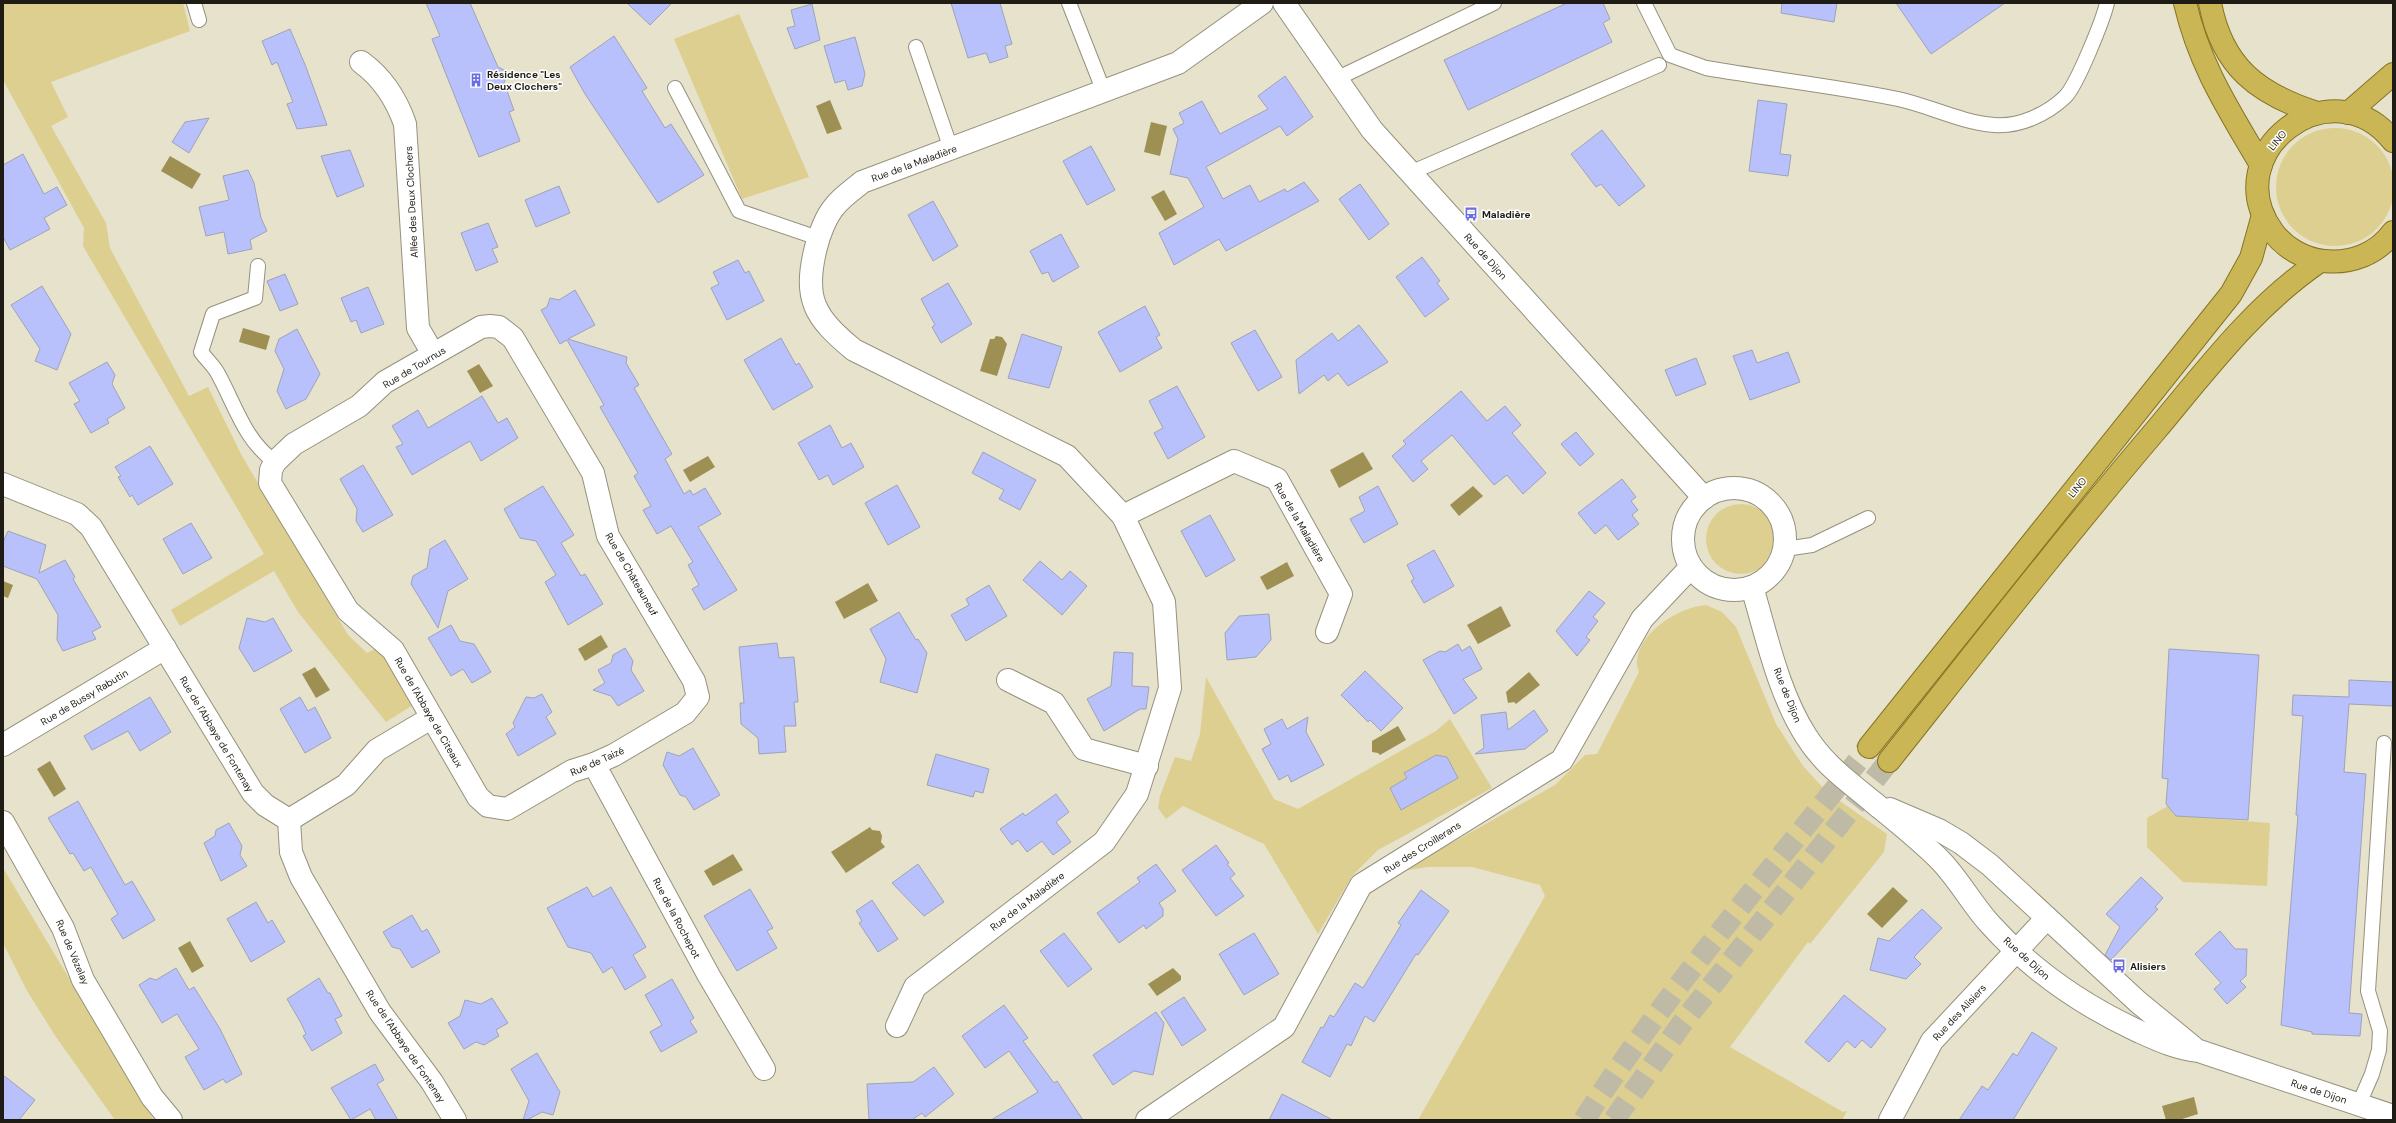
<svg xmlns="http://www.w3.org/2000/svg" width="2396" height="1123" font-family="'DM Sans',sans-serif">
  <style>
    .green { fill: #ddcf90 }
    .water { fill: #9e9053 }
    .building { fill: #b8c1fb; stroke: #9fa3b7 }
    .lines { fill: none; stroke-linecap: round; stroke-linejoin: round }
    .trunk-tunnel { stroke: #bebaa6; stroke-width: 22; stroke-dasharray: 22 11; stroke-linecap: butt }
    .service-casing { stroke: #96917c; stroke-width: 16 }
    .minor-casing { stroke: #96917c; stroke-width: 24 }
    .tertiary-casing { stroke: #96917c; stroke-width: 24 }
    .trunk-casing { stroke: #857422; stroke-width: 24 }
    .service { stroke: #fff; stroke-width: 14 }
    .minor { stroke: #fff; stroke-width: 22 }
    .tertiary { stroke: #fff; stroke-width: 22 }
    .trunk { stroke: #cab654; stroke-width: 22 }
    .labels { text-anchor: middle; stroke-width: 3; stroke-linejoin: round; paint-order: stroke }
    .poi-label { font-size: 10px; font-weight: bold; fill: #1e1c14; stroke: #fff; text-anchor: start }
    .street-label { font-size: 10px; fill: #1e1c14; stroke: #fff }
  </style>
  <rect width="100%" height="100%" fill="#e6e2cb"/>
  <g class="green">
    <polygon points="3,3 183,3 190,31 51,82 68,117 51,126 106,223 110,248 189,396 208,387 242,456 348,635 367,653 384,644 413,705 386,722 298,612 274,571 180,626 171,610 264,554 83,246 84,228 3,80"/>
    <polygon points="739,14 809,177 742,199 674,39"/>
    <circle cx="2335" cy="187" r="59"/>
    <circle cx="1741" cy="539" r="35"/>
    <path d="M 1706,605 L 1722,612 L 1736,627 L 1776,724 L 1803,766 L 1827,792 L 1887,834 L 1884,852 L 1810,944 L 1808,942 L 1730,1047 L 1843,1112 L 1847,1111 L 1842,1120 L 1418,1120 L 1545,896 L 1540,885 L 1472,867 L 1427,867 L 1402,871 L 1555,785 L 1585,755 L 1597,754 L 1639,672 C 1638,669 1636,663 1637,660 C 1640,631 1680,607 1706,605 Z"/>
    <polygon points="1206,677 1274,799 1298,809 1436,731 1450,719 1492,788 1378,850 1352,876 1318,934 1264,844 1183,806 1166,819 1158,808 1160,796 1175,757 1191,761 1200,734"/>
    <polygon points="2168,806 2174,814 2180,816 2270,823 2267,886 2183,882 2147,847 2147,818"/>
    <polygon points="3,868 154,1120 115,1120 56,1037 26,989 3,943"/>
  </g>
  <g class="water">
    <polygon points="830,100 842,129 827,134 816,106"/>
    <polygon points="1151,122 1167,126 1160,156 1144,152"/>
    <polygon points="170,156 201,174 192,189 161,171"/>
    <polygon points="1164,190 1177,214 1165,221 1151,197"/>
    <polygon points="243,328 270,336 266,350 239,342"/>
    <polygon points="996,336 1002,337 1007,344 997,376 980,371 990,339 994,339"/>
    <polygon points="479,364 493,386 480,393 467,371"/>
    <polygon points="1363,452 1373,469 1339,488 1330,470"/>
    <polygon points="708,456 715,467 690,482 683,470"/>
    <polygon points="1473,486 1483,496 1459,516 1450,505"/>
    <polygon points="1287,562 1294,576 1267,590 1260,577"/>
    <polygon points="3,581 13,585 8,598 3,596"/>
    <polygon points="868,583 878,601 844,619 835,602"/>
    <polygon points="1501,606 1511,626 1478,644 1467,625"/>
    <polygon points="601,635 608,647 585,661 578,649"/>
    <polygon points="315,667 330,690 316,698 302,674"/>
    <polygon points="1529,672 1540,685 1516,704 1514,702 1508,703 1506,692"/>
    <polygon points="1398,726 1406,740 1380,755 1378,753 1372,752 1372,741"/>
    <polygon points="50,761 66,789 54,797 37,769"/>
    <polygon points="870,827 872,830 880,831 882,836 881,842 885,847 846,873 831,852"/>
    <polygon points="733,854 743,870 713,886 704,871"/>
    <polygon points="1893,887 1908,901 1882,928 1867,914"/>
    <polygon points="190,941 204,966 192,973 178,948"/>
    <polygon points="1173,968 1181,976 1181,980 1157,996 1148,984"/>
    <polygon points="2194,1097 2198,1114 2179,1120 2166,1120 2162,1106"/>
  </g>
  <g class="building">
    <polygon points="426,3 470,3 498,67 508,72 504,83 514,110 509,112 520,141 479,157 432,39 440,36"/>
    <polygon points="627,3 672,3 650,25"/>
    <polygon points="951,3 1000,3 1012,44 1005,46 1008,57 990,63 986,53 968,58"/>
    <polygon points="1567,3 1603,3 1610,19 1603,23 1612,42 1468,110 1444,60"/>
    <polygon points="1782,3 1837,3 1834,22 1781,13"/>
    <polygon points="1896,3 2005,3 1931,54"/>
    <polygon points="812,4 820,40 795,49 787,28 795,26 791,10"/>
    <polygon points="290,29 306,67 327,125 297,129 287,104 293,102 277,62 272,65 262,41"/>
    <polygon points="614,36 647,88 642,91 665,128 671,124 704,175 658,203 585,94 570,67"/>
    <polygon points="855,37 865,74 862,86 848,90 845,80 835,83 824,46"/>
    <polygon points="1285,76 1313,117 1287,136 1280,126 1206,167 1223,199 1250,185 1259,202 1285,189 1287,192 1304,182 1319,201 1226,251 1219,239 1174,265 1159,233 1204,207 1188,178 1170,174 1178,139 1173,129 1184,123 1179,113 1202,101 1220,134 1268,109 1258,96"/>
    <polygon points="1758,100 1787,104 1780,154 1791,155 1788,176 1749,171"/>
    <polygon points="209,118 189,153 172,142 185,122"/>
    <polygon points="1602,130 1645,186 1619,206 1601,184 1596,187 1571,154"/>
    <polygon points="1091,146 1115,190 1087,205 1063,161"/>
    <polygon points="350,150 364,186 337,197 321,156"/>
    <polygon points="23,154 44,194 57,187 67,205 44,218 50,229 10,250 3,237 3,165"/>
    <polygon points="248,170 254,183 261,218 267,231 250,240 252,249 228,254 224,232 206,236 199,207 229,200 223,176"/>
    <polygon points="1360,184 1389,224 1369,240 1339,199"/>
    <polygon points="559,186 570,213 536,227 525,200"/>
    <polygon points="933,201 958,246 933,261 908,215"/>
    <polygon points="488,223 498,247 492,249 498,262 476,271 461,233"/>
    <polygon points="1061,234 1079,267 1053,282 1048,272 1042,274 1030,251"/>
    <polygon points="1422,257 1440,281 1437,283 1449,299 1425,317 1396,277"/>
    <polygon points="738,260 745,273 749,271 764,301 727,320 711,288 719,284 713,272"/>
    <polygon points="285,274 298,304 280,311 267,281"/>
    <polygon points="948,283 972,324 941,343 932,327 935,325 921,299"/>
    <polygon points="42,286 71,334 57,370 35,361 40,349 11,305"/>
    <polygon points="368,287 384,324 361,333 356,320 351,322 341,298"/>
    <polygon points="575,290 595,325 568,339 627,357 626,363 639,385 634,388 672,454 665,459 684,494 690,490 693,495 705,488 721,514 698,527 737,590 704,610 692,589 699,585 688,565 693,562 671,526 657,534 643,510 651,506 634,476 638,473 600,407 604,405 567,340 560,344 541,310 547,307 550,298 559,300"/>
    <polygon points="1145,306 1160,335 1156,337 1162,348 1120,372 1098,332"/>
    <polygon points="1359,325 1388,362 1348,386 1338,373 1328,381 1324,375 1299,394 1296,360 1332,333 1338,341"/>
    <polygon points="297,329 320,374 306,399 286,409 277,391 284,369 275,351 279,339"/>
    <polygon points="1255,330 1282,377 1258,391 1231,343"/>
    <polygon points="1022,334 1062,347 1049,388 1008,378"/>
    <polygon points="781,338 796,365 799,363 813,387 773,410 744,360"/>
    <polygon points="1752,350 1757,363 1788,352 1800,382 1750,400 1733,356"/>
    <polygon points="1696,358 1706,384 1676,396 1665,370"/>
    <polygon points="107,362 115,375 112,384 125,408 107,419 109,423 91,433 74,404 80,401 69,383"/>
    <polygon points="1177,386 1205,437 1168,459 1154,433 1163,428 1149,401"/>
    <polygon points="1461,391 1487,421 1505,406 1521,425 1512,433 1546,473 1523,494 1507,475 1494,485 1452,435 1421,461 1428,469 1413,482 1392,456 1406,444 1403,441"/>
    <polygon points="482,396 498,423 507,418 518,438 481,461 470,441 412,475 396,447 403,444 392,426 418,410 428,428"/>
    <polygon points="830,425 842,448 851,443 864,467 833,485 828,475 819,480 798,443"/>
    <polygon points="1576,432 1594,454 1580,466 1561,444"/>
    <polygon points="150,446 173,484 138,505 132,495 130,497 118,477 121,476 115,467"/>
    <polygon points="983,452 1036,480 1020,510 999,499 1004,490 972,473"/>
    <polygon points="363,465 393,515 363,532 356,521 357,509 340,479"/>
    <polygon points="1622,479 1636,497 1631,501 1638,510 1632,515 1639,524 1618,540 1606,525 1595,534 1578,513"/>
    <polygon points="897,485 920,527 888,545 865,503"/>
    <polygon points="543,486 574,535 561,543 581,576 585,574 603,604 568,625 545,582 556,575 536,541 520,538 504,509"/>
    <polygon points="1378,486 1398,524 1364,543 1350,519 1365,511 1359,497"/>
    <polygon points="1210,515 1235,560 1206,577 1181,531"/>
    <polygon points="191,523 212,558 183,574 163,539"/>
    <polygon points="8,531 46,545 39,573 65,560 75,577 73,579 101,627 92,632 96,639 63,651 57,640 58,615 37,579 3,566 3,542"/>
    <polygon points="445,540 468,579 448,591 438,628 411,584 413,576 427,568 430,549"/>
    <polygon points="1434,550 1454,586 1424,603 1411,581 1414,579 1407,565"/>
    <polygon points="1040,561 1062,580 1070,571 1087,586 1062,615 1023,580"/>
    <polygon points="989,585 1007,616 966,641 951,615 969,605 966,599"/>
    <polygon points="1589,591 1605,603 1593,617 1598,621 1586,637 1590,640 1577,656 1556,631"/>
    <polygon points="899,612 916,640 918,639 927,653 917,693 880,682 886,659 870,629"/>
    <polygon points="1269,614 1271,640 1256,657 1227,660 1225,633 1239,616"/>
    <polygon points="247,618 265,622 273,618 292,651 254,672 239,648"/>
    <polygon points="451,625 460,641 474,644 491,672 472,683 463,669 451,676 428,638"/>
    <polygon points="777,643 779,658 794,657 798,702 794,702 796,726 784,726 786,752 759,754 758,738 741,724 740,703 744,703 739,647"/>
    <polygon points="1458,644 1462,651 1470,646 1482,669 1463,679 1477,698 1454,714 1423,660 1440,651 1445,652"/>
    <polygon points="625,648 633,661 631,670 644,691 618,706 611,696 593,690 605,683 598,670 611,663 613,655"/>
    <polygon points="2169,649 2259,655 2248,820 2176,816 2166,804 2168,779 2162,778"/>
    <polygon points="1114,652 1133,653 1132,686 1149,687 1146,709 1140,709 1104,731 1087,699 1111,686"/>
    <polygon points="1365,671 1403,708 1381,731 1370,720 1368,722 1341,695"/>
    <polygon points="2349,680 2393,682 2393,706 2349,704 2344,772 2366,774 2349,1013 2362,1014 2360,1036 2312,1034 2312,1032 2281,1025 2298,815 2296,815 2303,716 2292,715 2293,695 2349,697"/>
    <polygon points="542,694 552,712 546,717 556,734 518,756 506,734 515,727 513,723 526,697 534,698"/>
    <polygon points="150,697 171,732 140,751 128,731 92,750 84,736"/>
    <polygon points="300,697 308,711 315,707 331,738 305,753 280,709"/>
    <polygon points="1534,710 1548,731 1525,749 1475,754 1484,748 1481,715 1506,712 1508,730"/>
    <polygon points="1308,717 1306,732 1324,765 1291,782 1288,775 1279,780 1262,749 1271,744 1264,729 1282,719 1287,729"/>
    <polygon points="693,748 720,795 694,810 686,797 680,795 663,765 667,752 679,756"/>
    <polygon points="936,754 989,769 983,793 975,791 973,797 927,785"/>
    <polygon points="1436,755 1447,757 1458,778 1401,810 1390,788 1407,778 1404,773"/>
    <polygon points="1056,794 1069,812 1056,822 1071,842 1053,855 1042,841 1027,852 1018,840 1012,845 1000,829 1023,813 1025,816"/>
    <polygon points="78,801 125,885 132,881 155,920 123,939 111,919 118,914 91,867 84,871 73,853 70,854 48,818"/>
    <polygon points="229,823 242,846 240,855 247,866 221,881 204,843 215,836 216,830"/>
    <polygon points="1216,845 1229,863 1227,864 1235,874 1230,878 1244,896 1216,916 1182,870"/>
    <polygon points="918,864 944,902 924,916 892,883"/>
    <polygon points="1156,864 1176,891 1159,903 1163,909 1163,916 1146,929 1144,925 1119,943 1097,913 1140,882 1137,878"/>
    <polygon points="2141,877 2163,898 2155,907 2158,909 2111,960 2105,955 2120,927 2106,914"/>
    <polygon points="587,887 593,897 611,887 646,947 633,955 646,977 625,990 612,967 603,973 591,953 568,947 547,908"/>
    <polygon points="750,889 773,928 767,931 777,948 737,971 704,916"/>
    <polygon points="1421,890 1449,911 1418,955 1416,954 1374,1022 1365,1016 1351,1046 1347,1044 1330,1077 1302,1062 1321,1027 1323,1028 1330,1015 1334,1017 1355,983 1363,988 1401,925 1398,923"/>
    <polygon points="872,900 898,939 878,952 859,923 862,921 856,911"/>
    <polygon points="256,902 268,923 272,920 285,942 251,962 227,919"/>
    <polygon points="1922,909 1942,928 1914,957 1921,964 1906,979 1870,970 1878,938 1889,941"/>
    <polygon points="412,915 422,932 427,929 440,952 412,968 400,949 392,947 383,932"/>
    <polygon points="2220,931 2235,949 2247,949 2246,976 2240,981 2246,987 2227,1004 2214,989 2221,983 2195,954"/>
    <polygon points="1064,933 1092,969 1068,987 1040,951"/>
    <polygon points="1254,933 1279,974 1244,995 1219,954"/>
    <polygon points="176,968 189,990 194,987 220,1029 242,1074 226,1083 223,1079 204,1090 185,1057 199,1049 177,1014 162,1023 139,985 150,978 156,980"/>
    <polygon points="319,978 328,993 330,993 342,1016 335,1019 342,1033 312,1051 303,1036 306,1034 301,1023 287,999"/>
    <polygon points="672,979 694,1018 690,1021 697,1032 661,1052 650,1032 662,1025 645,995"/>
    <polygon points="1844,995 1886,1029 1871,1048 1862,1040 1855,1048 1847,1041 1829,1062 1805,1042"/>
    <polygon points="1184,997 1206,1030 1182,1046 1161,1012"/>
    <polygon points="492,998 508,1023 496,1030 499,1036 484,1045 476,1042 464,1049 448,1023 460,1016 465,1000 481,1004"/>
    <polygon points="1004,1005 1028,1038 1023,1041 1054,1083 1057,1081 1083,1120 991,1120 1038,1092 1009,1051 985,1068 962,1036"/>
    <polygon points="1156,1012 1164,1023 1153,1075 1134,1071 1113,1085 1093,1055"/>
    <polygon points="2032,1032 2057,1048 2013,1120 1959,1120 1982,1086 1988,1090 2013,1053 2017,1056"/>
    <polygon points="537,1053 560,1092 553,1115 542,1112 527,1120 523,1120 529,1101 511,1069"/>
    <polygon points="375,1064 384,1080 377,1084 398,1120 376,1120 370,1109 351,1120 331,1088"/>
    <polygon points="934,1067 954,1094 925,1117 922,1113 912,1120 869,1120 867,1084 913,1082"/>
    <polygon points="3,1075 35,1100 19,1120 3,1120"/>
    <polygon points="1282,1094 1333,1120 1269,1120"/>
  </g>
  <g class="lines">
    <g class="trunk-tunnel">
      <path d="M 1584,1120 C 1669,988 1772,869 1869,747"/>
      <polyline points="1614,1120 1683,1022 1889,761"/>
    </g>
    <g class="service-casing">
      <g id="service">
        <polyline points="194,3 199,20"/>
        <polyline points="1069,3 1104,92"/>
        <path d="M 1644,3 L 1670,55 L 1706,68 C 1770,79 1835,86 1898,99 C 1930,106 1960,122 1994,125 C 2020,127 2047,114 2065,97 C 2077,85 2103,20 2107,3"/>
        <polyline points="916,47 951,149"/>
        <polyline points="1336,79 1494,3"/>
        <polyline points="675,88 739,211 818,238"/>
        <polyline points="1410,173 1659,65"/>
        <path d="M 258,266 L 255,298 L 213,314 L 201,352 C 206,359 213,365 217,372 C 235,404 244,440 275,462"/>
        <polyline points="1785,549 1812,545 1868,518"/>
        <polyline points="2359,1104 2372,1074 2379,1050 2380,1031 2368,991 2384,743"/>
      </g>
    </g>
    <g class="minor-casing">
      <g id="minor">
        <path d="M 361,62 C 383,78 396,98 405,124 L 418,328 L 433,354"/>
        <polygon points="490,326 499,327 513,338 593,473 608,536 694,681 698,697 685,713 614,755 594,764 572,771 507,809 488,806 478,797 393,650 348,611 270,483 271,470 275,462 294,444 359,406 385,382 481,327"/>
        <polyline points="3,484 77,514 91,527 253,793 265,805 289,820 291,852 301,877 380,1012 432,1082 455,1120"/>
        <polyline points="1123,516 1234,461 1277,479 1341,594 1327,632"/>
        <polyline points="1008,680 1054,703 1084,749 1147,766"/>
        <polyline points="3,745 165,648"/>
        <polyline points="594,764 709,976 764,1069"/>
        <polyline points="289,820 346,785 377,750 431,718"/>
        <polyline points="3,822 63,928 83,980 152,1097 171,1120"/>
        <path d="M 897,1026 L 915,987 L 1104,842 L 1137,794 L 1170,688 L 1164,602 L 1123,516 L 1067,456 L 854,350 C 814,317 803,299 816,247 C 819,235 826,216 835,206 C 842,197 854,189 862,182 L 1178,63 L 1262,3"/>
        <polyline points="1147,1120 1284,1027 1361,885 1562,760 1642,619 1691,567"/>
        <polyline points="1890,1120 1932,1041 2047,918"/>
      </g>
    </g>
    <g class="tertiary-casing">
      <g id="tertiary">
        <polyline points="1284,3 1372,130 1704,498"/>
        <circle cx="1734" cy="539" r="51"/>
        <path d="M 1752,587 C 1767,637 1778,692 1806,736 C 1825,766 1847,780 1873,802 C 1895,820 1919,839 1939,859 C 1958,878 1971,903 1989,923 C 2031,970 2082,1005 2138,1031 C 2158,1040 2177,1049 2199,1051 L 2393,1116"/>
        <polyline points="1890,809 1939,830 1961,843 1990,865 2138,1002 2193,1047"/>
      </g>
    </g>
    <g class="trunk-casing">
      <g id="trunk">
        <path d="M 2185,3 C 2200,67 2229,110 2261,165"/>
        <path d="M 2210,3 C 2222,67 2258,94 2317,113"/>
        <polyline points="2348,113 2393,74"/>
        <path d="M 2393,141 C 2332,64 2215,152 2273,232 C 2285,248 2304,259 2324,261 C 2351,264 2377,254 2393,232"/>
        <polyline points="1869,747 2231,294 2251,258 2263,215"/>
        <path d="M 1889,761 C 1977,650 2064,538 2156,430 C 2207,369 2254,306 2320,261"/>
      </g>
    </g>
    <use href="#service" class="service"/>
    <use href="#minor" class="minor"/>
    <use href="#tertiary" class="tertiary"/>
    <use href="#trunk" class="trunk"/>
  </g>
  <defs>
    <g id="building-bare" transform="scale(1.08)"><path d="M-4-6H4V6H1V3H-1V6H-4ZM-2.5-4.3h1.7v1.8h-1.7ZM.8-4.3h1.7v1.8H.8ZM-2.5-1h1.7V.8h-1.7ZM.8-1h1.7V.8H.8Z" fill="#686de6" stroke="#fff" stroke-width="2.5" paint-order="stroke"/></g>
    <g id="bus-bare" transform="scale(1.08)"><path d="M-5-6H5V4H4V6H2V4H-2V6H-4V4H-5ZM-3.5-4V0h7V-4ZM-3.5 1.2v1.5H-2V1.2ZM2 1.2v1.5H3.5V1.2Z" fill="#686de6" stroke="#fff" stroke-width="2.5" paint-order="stroke"/></g>
  </defs>
  <g fill-rule="evenodd">
    <use href="#building-bare" x="476" y="80"/>
    <use href="#bus-bare" x="1471" y="214"/>
    <use href="#bus-bare" x="2119" y="966"/>
  </g>
  <g class="labels">
    <g class="poi-label">
      <text x="487" y="78">Résidence "Les<tspan x="487" dy="12">Deux Clochers"</tspan></text>
      <text x="1482" y="218">Maladière</text>
      <text x="2130" y="970">Alisiers</text>
    </g>
    <g class="street-label">
      <text transform="translate(2277 140) rotate(-51)" y="4">LINO</text>
      <text transform="translate(914 163) rotate(-20)" y="4">Rue de la Maladière</text>
      <text transform="translate(411 202) rotate(-93)" y="4">Allée des Deux Clochers</text>
      <text transform="translate(1486 256) rotate(48)" y="4">Rue de Dijon</text>
      <text transform="translate(414 367) rotate(-31)" y="4">Rue de Tournus</text>
      <text transform="translate(2077 487) rotate(-51)" y="4">LINO</text>
      <text transform="translate(1300 522) rotate(60)" y="4">Rue de la Maladière</text>
      <text transform="translate(632 574) rotate(60)" y="4">Rue de Châteauneuf</text>
      <text transform="translate(1788 695) rotate(68)" y="4">Rue de Dijon</text>
      <text transform="translate(84 697) rotate(-31)" y="4">Rue de Bussy Rabutin</text>
      <text transform="translate(429 712) rotate(60)" y="4">Rue de l'Abbaye de Citeaux</text>
      <text transform="translate(217 734) rotate(59)" y="4">Rue de l'Abbaye de Fontenay</text>
      <text transform="translate(597 761) rotate(-24)" y="4">Rue de Taizé</text>
      <text transform="translate(1422 847) rotate(-32)" y="4">Rue des Croillerans</text>
      <text transform="translate(1027 901) rotate(-37)" y="4">Rue de la Maladière</text>
      <text transform="translate(677 918) rotate(62)" y="4">Rue de la Rochepot</text>
      <text transform="translate(73 952) rotate(67)" y="4">Rue de Vézelay</text>
      <text transform="translate(2027 958) rotate(42)" y="4">Rue de Dijon</text>
      <text transform="translate(1959 1012) rotate(-47)" y="4">Rue des Alisiers</text>
      <text transform="translate(406 1046) rotate(56)" y="4">Rue de l'Abbaye de Fontenay</text>
      <text transform="translate(2319 1091) rotate(18)" y="4">Rue de Dijon</text>
    </g>
  </g>
  <rect width="2396" height="1123" fill="none" stroke="#1e1c14" stroke-width="8"/>
</svg>
